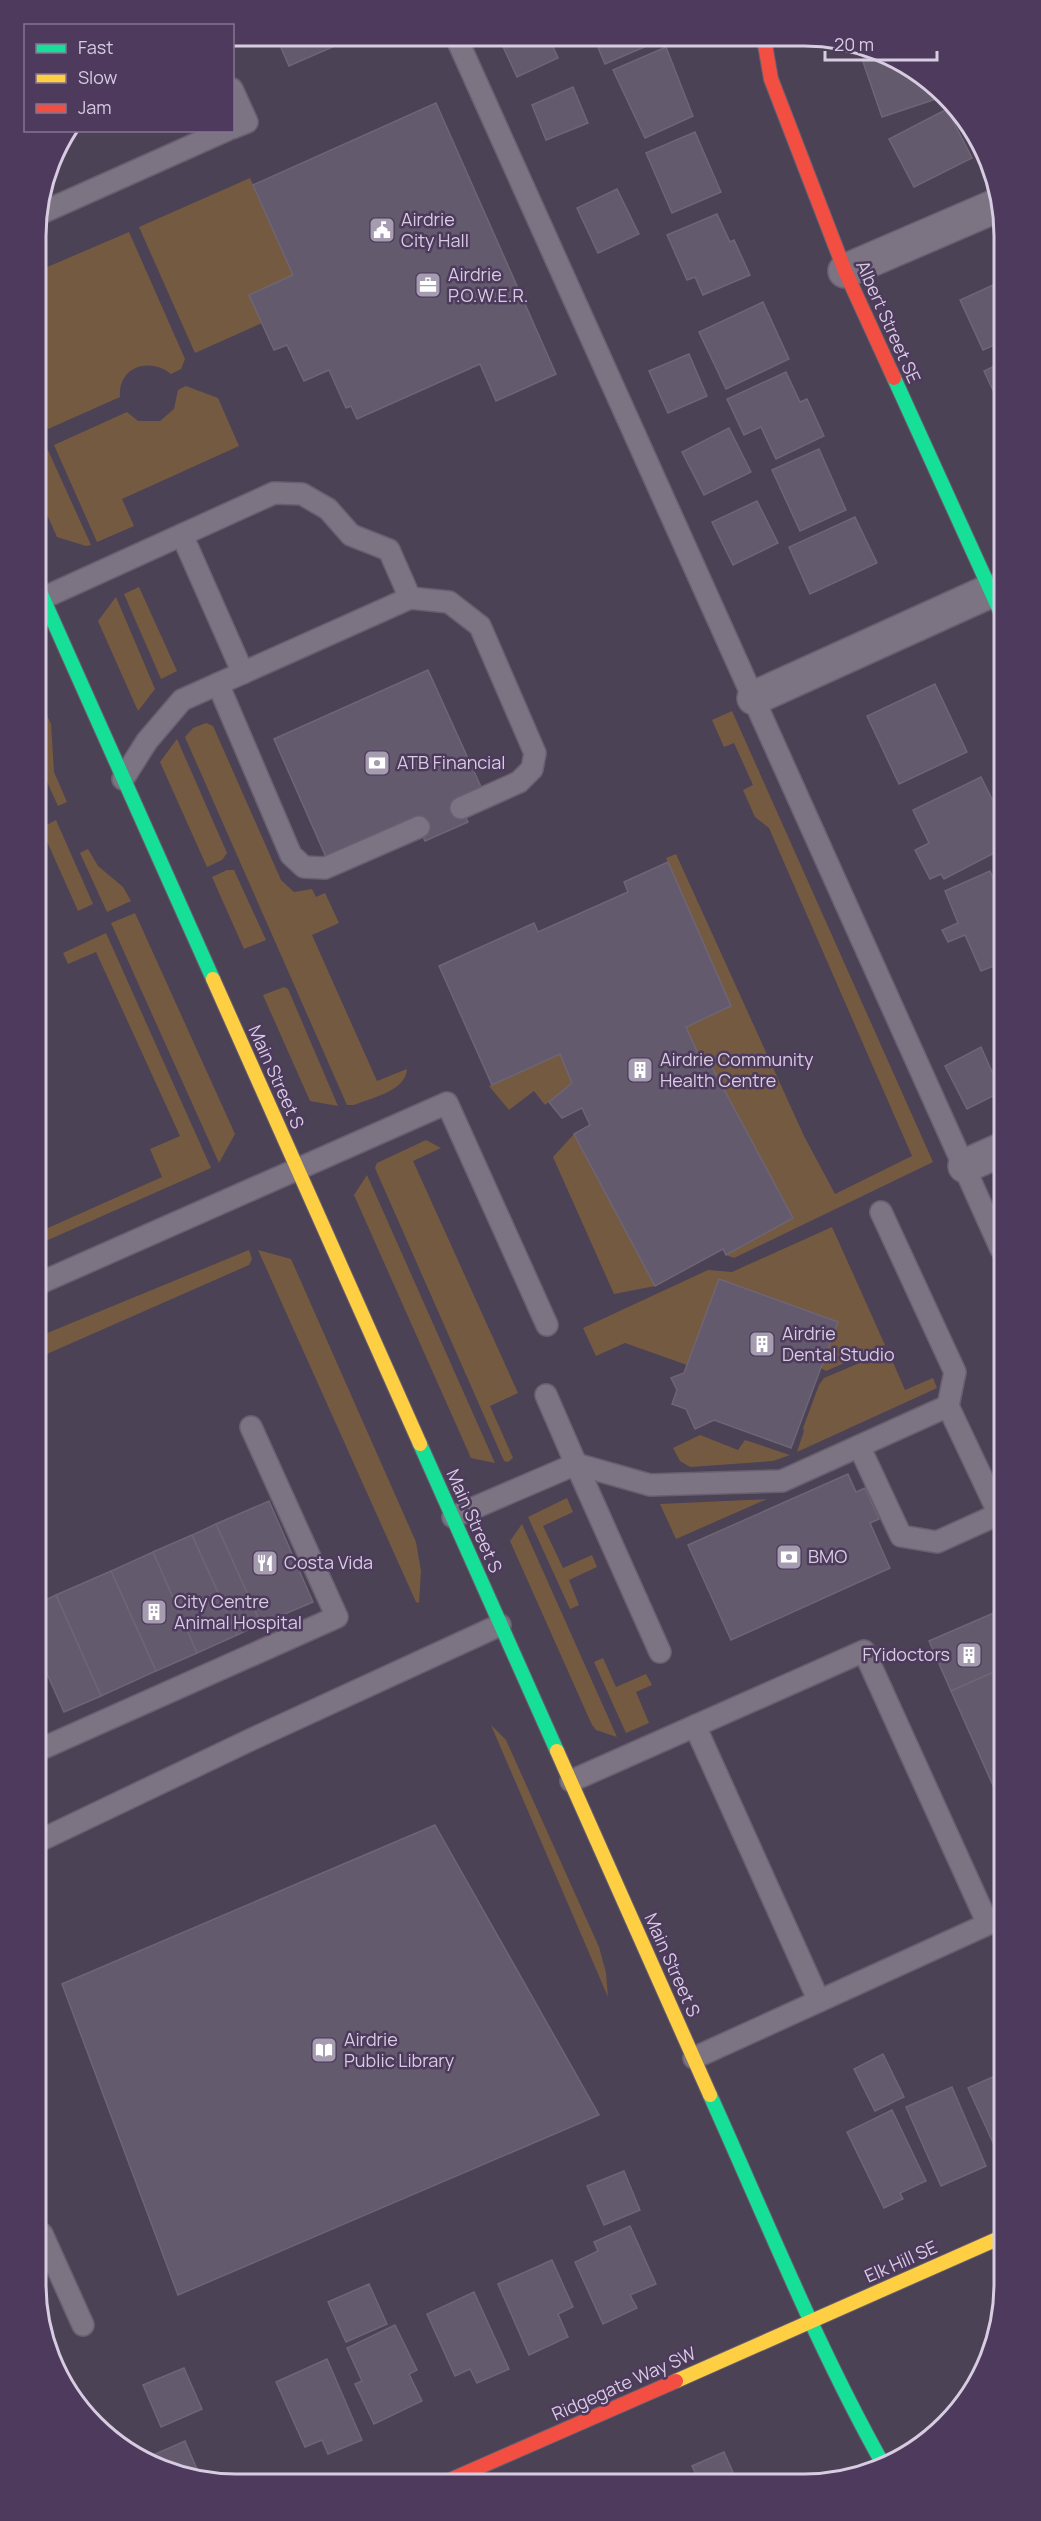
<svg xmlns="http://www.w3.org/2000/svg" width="1041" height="2521" font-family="Manrope,sans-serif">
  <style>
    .green { fill: #755a42 }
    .building { fill: #645a6d; stroke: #6e6575; stroke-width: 1.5 }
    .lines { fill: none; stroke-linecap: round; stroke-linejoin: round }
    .lane-casing { stroke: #685f70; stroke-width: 24 }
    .street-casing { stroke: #685f70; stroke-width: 36 }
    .fast-casing { stroke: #685f70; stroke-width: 16 }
    .slow-casing { stroke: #685f70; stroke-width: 16 }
    .jam-casing { stroke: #685f70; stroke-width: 16 }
    .lane { stroke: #7c7482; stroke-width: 21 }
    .street { stroke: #7c7482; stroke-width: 33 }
    .fast { stroke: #16e098; stroke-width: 14 }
    .slow { stroke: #ffcf43; stroke-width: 14 }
    .jam { stroke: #f24e42; stroke-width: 14 }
    .labels { text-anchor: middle; stroke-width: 5; stroke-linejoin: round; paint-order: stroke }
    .poi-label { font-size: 18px; fill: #d7cce1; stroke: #4d3a5d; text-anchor: start }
    .street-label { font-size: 18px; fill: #d7cce1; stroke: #4d3a5d }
    .rim { fill: none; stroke: #d7cce1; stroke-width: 3 }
  </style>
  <rect width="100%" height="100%" fill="#4c4255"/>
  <g class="green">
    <polygon points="250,178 293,275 250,295 262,323 195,353 139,227"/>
    <path d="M 129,232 L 185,359 L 181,369 L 171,374 C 150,357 118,366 120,397 L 48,429 L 37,405 L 37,249 L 45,268 Z"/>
    <polygon points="186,386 218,398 239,446 122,499 134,526 97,542 54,445 127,412 138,421 160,421 174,409 178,390"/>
    <polygon points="37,426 91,545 86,546 57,537 37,492"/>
    <polygon points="139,587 177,671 161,679 124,594"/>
    <polygon points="116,597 155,689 138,711 98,621"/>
    <polygon points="38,696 51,724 54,772 67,802 58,806 38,762"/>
    <polygon points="732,711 933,1162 734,1258 726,1255 792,1218 700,1058 686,1027 730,1006 666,858 676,854 804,1136 835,1194 912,1156 769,828 755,817 743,790 753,785 734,743 724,747 712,720"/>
    <path d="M 206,723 L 213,726 L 281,880 L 294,892 L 312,889 L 316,897 L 325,893 L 339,923 L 312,935 L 377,1081 L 407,1069 C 406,1091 371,1098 354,1105 L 347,1105 L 185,737 L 193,728 Z"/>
    <polygon points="177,739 227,853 222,860 207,867 160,762"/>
    <polygon points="56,820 93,904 78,911 41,828"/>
    <polygon points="88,849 98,866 123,887 131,901 107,912 80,853"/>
    <polygon points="227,870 234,870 266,940 244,949 212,877"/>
    <polygon points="135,913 235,1134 219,1163 111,923"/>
    <polygon points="106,933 211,1168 39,1244 39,1232 162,1177 150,1149 180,1136 96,952 68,964 63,953"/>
    <polygon points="284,987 288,989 338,1106 310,1101 263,995"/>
    <polygon points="560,1054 572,1083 545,1105 534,1091 509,1110 489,1086"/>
    <polygon points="574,1134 655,1286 614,1294 553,1157"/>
    <polygon points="426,1140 441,1148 413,1161 518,1393 490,1406 513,1458 508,1462 504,1461 375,1168 377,1163"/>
    <polygon points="367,1175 495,1463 471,1458 354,1195"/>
    <polygon points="832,1227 885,1345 826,1371 821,1368 838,1322 719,1279 687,1365 625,1343 596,1356 583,1328 708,1270 732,1272"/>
    <polygon points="249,1250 252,1259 249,1265 40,1357 40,1336"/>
    <polygon points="258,1250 291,1259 416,1542 421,1571 419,1603 416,1602"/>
    <polygon points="888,1351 905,1390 933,1378 937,1388 797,1452 804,1431 803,1428 819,1385 824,1378"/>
    <polygon points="700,1435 738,1450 745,1440 790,1455 773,1461 690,1467 680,1461 673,1448"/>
    <polygon points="567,1498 573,1512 543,1526 563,1568 592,1555 597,1567 569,1580 579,1605 570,1609 528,1517"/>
    <polygon points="767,1499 676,1539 660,1504"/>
    <polygon points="522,1524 617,1737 596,1730 592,1725 510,1541"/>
    <polygon points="603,1658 616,1687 646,1674 652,1685 636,1692 649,1723 626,1733 594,1662"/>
    <polygon points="491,1725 506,1740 599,1947 606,1973 608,1997"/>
  </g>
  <g class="building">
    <polygon points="276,36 355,37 289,66"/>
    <polygon points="499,38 549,38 558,58 517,77"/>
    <polygon points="594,38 649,39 651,44 605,64"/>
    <polygon points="666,47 693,116 645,138 613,70"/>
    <polygon points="874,55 931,83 936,99 882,117 862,59"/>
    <polygon points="573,87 588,123 546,140 532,105"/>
    <polygon points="436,103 556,374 496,401 480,364 357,419 351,406 346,408 329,370 304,381 287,345 274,350 249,295 293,275 253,185"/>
    <polygon points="947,109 972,158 914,187 889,139"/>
    <polygon points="695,132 721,192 672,213 646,153"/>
    <polygon points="617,189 639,234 598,253 577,208"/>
    <polygon points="717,214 730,242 734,240 750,275 703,295 695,277 687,280 667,235"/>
    <polygon points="993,285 994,288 999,287 999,343 983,350 960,300"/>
    <polygon points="763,302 789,359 726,389 699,332"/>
    <polygon points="689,354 707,396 668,413 649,371"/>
    <polygon points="999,364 999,403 984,371"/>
    <polygon points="786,372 800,402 807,399 824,436 776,459 761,427 744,435 727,399"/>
    <polygon points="729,428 751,472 704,495 682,452"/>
    <polygon points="819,449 846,510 800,531 772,470"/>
    <polygon points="757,501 778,543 733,565 712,522"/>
    <polygon points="855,517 877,563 810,594 789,547"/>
    <polygon points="428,670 481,787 457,798 468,822 425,841 414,817 326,857 274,739"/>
    <polygon points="935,684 967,752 899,784 867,716"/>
    <polygon points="981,777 1000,815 1000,850 944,879 941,874 930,879 915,850 929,843 913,810"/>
    <polygon points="668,862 731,1006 686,1027 700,1058 706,1056 793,1218 726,1255 723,1249 655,1286 574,1134 590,1125 582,1108 562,1118 549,1102 572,1083 560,1054 492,1085 439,966 534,923 538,932 628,892 624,882"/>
    <polygon points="990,871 995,883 1000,881 1001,963 981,971 965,935 948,942 942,930 958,923 945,891"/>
    <polygon points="981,1047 1001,1092 967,1109 945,1066"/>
    <polygon points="719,1279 838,1322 791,1448 714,1420 695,1429 686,1409 672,1404 677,1390 671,1378 684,1373"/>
    <polygon points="848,1474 856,1492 865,1488 879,1519 870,1523 890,1568 731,1640 688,1545"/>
    <polygon points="269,1501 313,1602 261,1624 216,1524"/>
    <polygon points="216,1524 261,1624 237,1635 192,1535"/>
    <polygon points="192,1535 237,1635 197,1653 153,1552"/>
    <polygon points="153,1552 197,1653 156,1671 111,1571"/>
    <polygon points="111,1571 156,1671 101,1696 56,1595"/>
    <polygon points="56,1595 101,1696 64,1712 41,1660 41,1602"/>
    <polygon points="1003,1609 1003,1668 951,1691 929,1641"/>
    <polygon points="1003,1668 1003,1808 951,1691"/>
    <polygon points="435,1825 599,2115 178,2295 62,1984"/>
    <polygon points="883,2054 904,2097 875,2111 854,2069"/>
    <polygon points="1004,2072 1004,2159 1001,2160 968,2088"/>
    <polygon points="952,2087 986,2166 941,2186 906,2107"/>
    <polygon points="892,2110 926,2181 900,2193 903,2199 884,2208 847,2132"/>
    <polygon points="624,2171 640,2210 604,2225 587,2186"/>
    <polygon points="630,2226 656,2284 630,2295 637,2308 603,2324 575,2262 598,2251 594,2242"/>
    <polygon points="552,2260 573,2307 558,2314 568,2337 529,2355 498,2284"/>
    <polygon points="369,2284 387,2324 346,2342 328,2302"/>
    <polygon points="474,2292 509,2369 477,2383 470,2369 455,2376 427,2314"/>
    <polygon points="395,2325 417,2370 409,2374 422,2401 374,2424 355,2384 362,2381 347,2348"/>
    <polygon points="995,2339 990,2361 987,2366 980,2353 991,2346 989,2342"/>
    <polygon points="327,2359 362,2440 328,2454 322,2440 305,2447 276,2382"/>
    <polygon points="184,2368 202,2409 161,2427 143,2385"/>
    <polygon points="185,2441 202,2481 142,2460"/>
    <polygon points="724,2452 736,2479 698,2479 692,2466"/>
  </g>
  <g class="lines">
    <g class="lane-casing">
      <g id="lane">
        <polyline points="456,37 1001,1249"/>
        <polyline points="232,89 247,122 232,128"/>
        <polyline points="39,214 227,130"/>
        <polyline points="182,535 243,673"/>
        <polyline points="43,598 274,493 302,494 328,509 351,535 389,550 410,598"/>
        <polyline points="218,684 291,855 304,867 325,868 419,827"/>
        <polyline points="123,779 147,741 182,700 410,598 449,602 480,626 535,753 532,769 519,782 461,808"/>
        <polyline points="881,1212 955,1372 948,1406"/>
        <polyline points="40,1283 447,1103 547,1325"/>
        <polyline points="453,1517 576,1464 546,1395"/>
        <polyline points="660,1652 576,1464 650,1485 782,1481 948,1406 999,1514 937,1542 901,1536 859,1446"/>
        <polyline points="695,1726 819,2001"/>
        <polyline points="41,1749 337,1617 251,1427"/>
        <polyline points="571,1781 864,1651 988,1924 694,2058"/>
        <polyline points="41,1840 250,1740 500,1625"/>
        <polyline points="42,2234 83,2325"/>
      </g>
    </g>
    <g class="street-casing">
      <g id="street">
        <polyline points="845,271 998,205"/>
        <polyline points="754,698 990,591"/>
        <polyline points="965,1166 1001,1150"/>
      </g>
    </g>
    <g class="fast-casing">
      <g id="fast">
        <polyline points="894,378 1000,611"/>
        <polyline points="38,587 213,979"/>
        <polyline points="420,1444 557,1751"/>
        <path d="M 710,2095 C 766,2219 817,2347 884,2466"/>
      </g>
    </g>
    <g class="slow-casing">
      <g id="slow">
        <polyline points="213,979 420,1444"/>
        <polyline points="557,1751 710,2095"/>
        <polyline points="676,2381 1004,2236"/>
      </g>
    </g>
    <g class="jam-casing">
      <g id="jam">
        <polyline points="764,39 771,79 845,271 894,378"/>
        <polyline points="450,2480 676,2381"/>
      </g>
    </g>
    <use href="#lane" class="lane"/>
    <use href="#street" class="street"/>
    <use href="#fast" class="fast"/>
    <use href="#slow" class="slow"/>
    <use href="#jam" class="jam"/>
  </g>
  <defs>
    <g id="civic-square" transform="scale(1.35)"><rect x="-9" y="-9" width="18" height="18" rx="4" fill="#a69cb0" stroke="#4d3a5d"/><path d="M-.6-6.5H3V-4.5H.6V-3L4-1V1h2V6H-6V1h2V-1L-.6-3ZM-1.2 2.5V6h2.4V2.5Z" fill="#fff"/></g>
    <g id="office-square" transform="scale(1.35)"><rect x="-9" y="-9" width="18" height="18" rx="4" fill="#a69cb0" stroke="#4d3a5d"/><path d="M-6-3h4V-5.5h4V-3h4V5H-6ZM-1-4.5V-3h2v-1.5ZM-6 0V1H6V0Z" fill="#fff"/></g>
    <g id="bank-square" transform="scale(1.35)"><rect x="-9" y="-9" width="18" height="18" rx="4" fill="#a69cb0" stroke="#4d3a5d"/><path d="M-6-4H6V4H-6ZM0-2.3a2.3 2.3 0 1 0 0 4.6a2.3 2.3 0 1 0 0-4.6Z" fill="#fff"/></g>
    <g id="building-square" transform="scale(1.35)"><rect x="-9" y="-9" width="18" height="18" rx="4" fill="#a69cb0" stroke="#4d3a5d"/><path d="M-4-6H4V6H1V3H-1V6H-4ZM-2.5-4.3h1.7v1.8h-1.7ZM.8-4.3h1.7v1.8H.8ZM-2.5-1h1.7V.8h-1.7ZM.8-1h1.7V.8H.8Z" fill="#fff"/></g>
    <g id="restaurant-square" transform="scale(1.35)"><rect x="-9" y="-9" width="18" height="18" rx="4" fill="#a69cb0" stroke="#4d3a5d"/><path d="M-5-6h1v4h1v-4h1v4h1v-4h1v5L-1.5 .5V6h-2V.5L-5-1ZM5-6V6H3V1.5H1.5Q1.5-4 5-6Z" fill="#fff"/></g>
    <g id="library-square" transform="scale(1.35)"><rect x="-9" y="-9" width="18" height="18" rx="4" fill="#a69cb0" stroke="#4d3a5d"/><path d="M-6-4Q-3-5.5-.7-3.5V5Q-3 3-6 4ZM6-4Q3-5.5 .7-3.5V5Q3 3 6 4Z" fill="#fff"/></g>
  </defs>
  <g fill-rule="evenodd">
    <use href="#civic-square" x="382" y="230"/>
    <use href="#office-square" x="428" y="285"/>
    <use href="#bank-square" x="377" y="763"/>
    <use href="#building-square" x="640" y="1070"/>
    <use href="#building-square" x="762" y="1344"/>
    <use href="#bank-square" x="789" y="1557"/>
    <use href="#restaurant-square" x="265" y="1563"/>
    <use href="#building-square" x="154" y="1612"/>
    <use href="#building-square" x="969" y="1655"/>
    <use href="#library-square" x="324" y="2050"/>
  </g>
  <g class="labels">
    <g class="poi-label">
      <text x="401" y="226">Airdrie<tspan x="401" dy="21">City Hall</tspan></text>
      <text x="448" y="281">Airdrie<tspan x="448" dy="21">P.O.W.E.R.</tspan></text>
      <text x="397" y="769">ATB Financial</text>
      <text x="660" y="1066">Airdrie Community<tspan x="660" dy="21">Health Centre</tspan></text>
      <text x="782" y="1340">Airdrie<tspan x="782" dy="21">Dental Studio</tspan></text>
      <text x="808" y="1563">BMO</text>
      <text x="284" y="1569">Costa Vida</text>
      <text x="174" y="1608">City Centre<tspan x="174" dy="21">Animal Hospital</tspan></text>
      <text x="950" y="1661" text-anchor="end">FYidoctors</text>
      <text x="344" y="2046">Airdrie<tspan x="344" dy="21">Public Library</tspan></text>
    </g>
    <g class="street-label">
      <text transform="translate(888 322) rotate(66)" y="6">Albert Street SE</text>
      <text transform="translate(276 1077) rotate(66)" y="6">Main Street S</text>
      <text transform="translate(474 1521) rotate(66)" y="6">Main Street S</text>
      <text transform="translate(672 1965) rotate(66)" y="6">Main Street S</text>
      <text transform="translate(901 2262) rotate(-24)" y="6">Elk Hill SE</text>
      <text transform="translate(624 2384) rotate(-24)" y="6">Ridgegate Way SW</text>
    </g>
  </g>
  <path d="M0 0H1041V2521H0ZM236 46H804A190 190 0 0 1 994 236V2284A190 190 0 0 1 804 2474H236A190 190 0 0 1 46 2284V236A190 190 0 0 1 236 46Z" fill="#4d3a5d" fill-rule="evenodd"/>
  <path class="rim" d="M236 46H804A190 190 0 0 1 994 236V2284A190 190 0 0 1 804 2474H236A190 190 0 0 1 46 2284V236A190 190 0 0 1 236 46Z"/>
  <rect x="24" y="24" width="210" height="108" fill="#4d3a5d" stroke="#847492" stroke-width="1.5"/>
  <rect x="36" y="44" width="30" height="9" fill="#16e098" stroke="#847492" stroke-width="1.5"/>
  <text x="78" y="54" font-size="18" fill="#d7cce1">Fast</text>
  <rect x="36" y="74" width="30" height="9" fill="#ffcf43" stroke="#847492" stroke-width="1.5"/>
  <text x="78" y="84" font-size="18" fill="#d7cce1">Slow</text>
  <rect x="36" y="104" width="30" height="9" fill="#f24e42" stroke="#847492" stroke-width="1.5"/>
  <text x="78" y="114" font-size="18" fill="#d7cce1">Jam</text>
  <path d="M825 51v9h112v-9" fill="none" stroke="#d7cce1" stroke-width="3"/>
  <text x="834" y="51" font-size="18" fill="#d7cce1" stroke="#4d3a5d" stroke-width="4.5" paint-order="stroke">20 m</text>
</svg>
